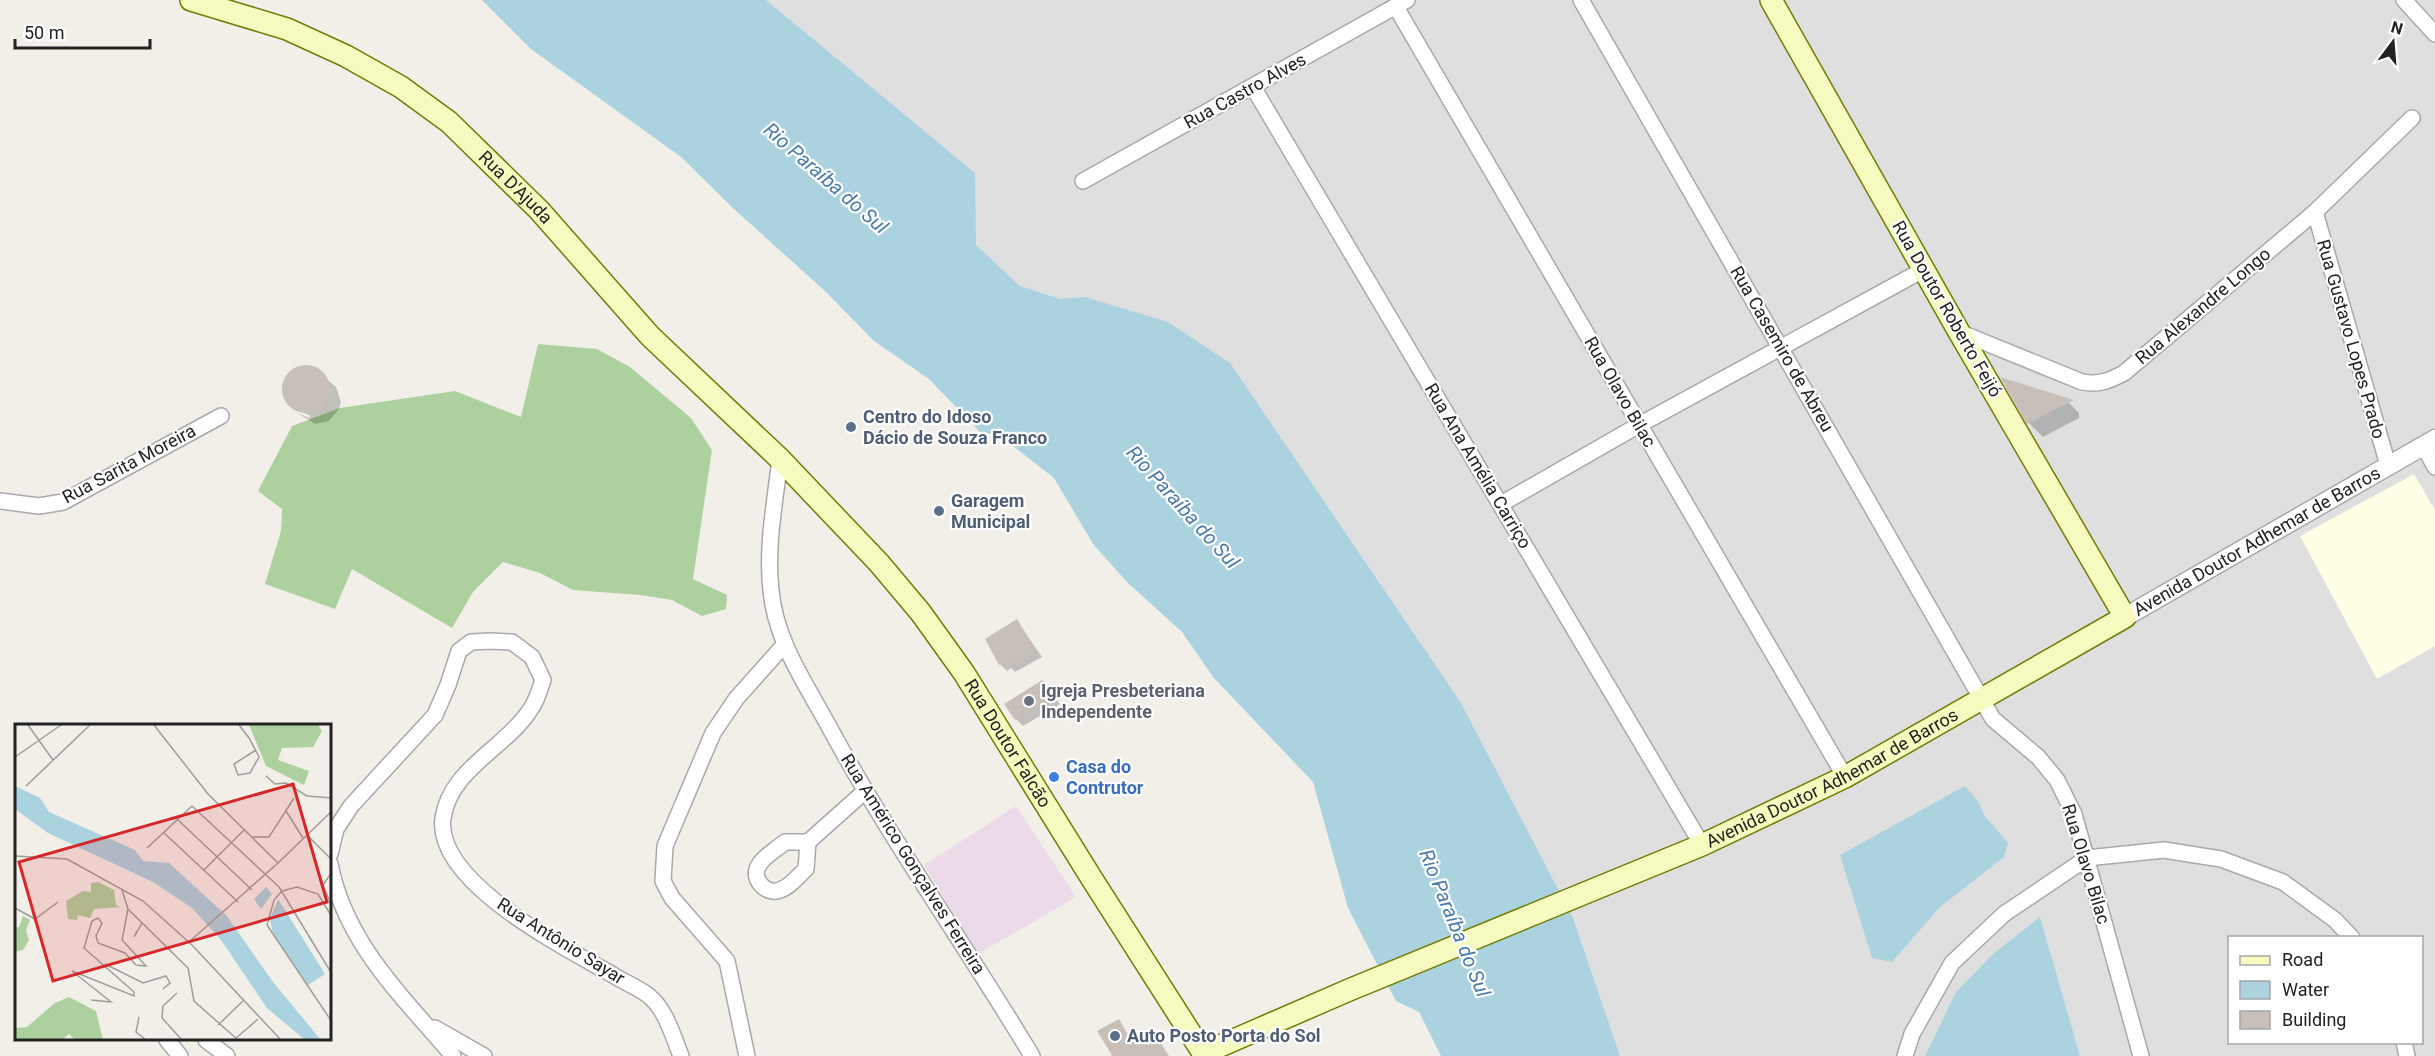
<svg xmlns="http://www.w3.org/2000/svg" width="2435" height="1056" font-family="Roboto,sans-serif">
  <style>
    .residential { fill: #e0dfdf; fill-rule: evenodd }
    .industrial { fill: #ebdbe8 }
    .education { fill: #ffffe5 }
    .forest { fill: #add19e }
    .water { fill: #aad3df }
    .shadow { fill: #0003 }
    .building { fill: #c7bfb8 }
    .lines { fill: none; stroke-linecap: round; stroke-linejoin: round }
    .minor-casing { stroke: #a9a9a9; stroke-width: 18 }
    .tertiary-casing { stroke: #a9a9a9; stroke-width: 21 }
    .secondary-casing { stroke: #707d05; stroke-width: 24 }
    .minor { stroke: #fff; stroke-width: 15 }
    .tertiary { stroke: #fff; stroke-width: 18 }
    .secondary { stroke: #f7fabf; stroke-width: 21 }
    .service-dot { fill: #5c6f8a; stroke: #fff; stroke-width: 2 }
    .worship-dot { fill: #6b7280; stroke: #fff; stroke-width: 2 }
    .shop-dot { fill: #3f7fe0; stroke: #fff; stroke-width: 2 }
    .labels { text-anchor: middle; stroke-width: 4.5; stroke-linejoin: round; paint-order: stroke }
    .street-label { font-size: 18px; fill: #222; stroke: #fff }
    .service-label { font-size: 18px; font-weight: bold; fill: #4e5e75; stroke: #fff; text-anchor: start }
    .worship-label { font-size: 18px; font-weight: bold; fill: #5b616d; stroke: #fff; text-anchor: start }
    .shop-label { font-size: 18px; font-weight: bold; fill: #366cbe; stroke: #fff; text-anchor: start }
    .water-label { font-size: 20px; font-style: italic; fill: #4a7aab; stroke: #fff }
    .inset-road { fill: none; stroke: #9f9d99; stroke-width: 1.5 }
    .view { fill: #d62828; fill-opacity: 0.15; stroke: #d62828; stroke-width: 3 }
    .inset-edge { fill: none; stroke: #222; stroke-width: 3 }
  </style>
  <rect width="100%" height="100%" fill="#f2efe9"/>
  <path class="residential" d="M 624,0 L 2435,0 L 2435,1056 L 1508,1056 L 1379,731 ZM 2230,938 L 2422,938 L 2422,1042 L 2230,1042 Z"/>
  <polygon class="industrial" points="1016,806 1076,897 978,954 924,865"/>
  <polygon class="education" points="2414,474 2435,510 2435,646 2377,679 2300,536"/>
  <polygon class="forest" points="538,344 597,349 630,367 691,418 712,450 693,579 727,595 726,609 702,616 672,600 640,595 573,590 540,573 503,562 473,592 452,628 352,569 335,609 265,584 281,531 282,509 258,491 292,426 340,408 455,391 521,417"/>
  <g class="water">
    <polygon points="482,0 766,0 975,173 976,245 1020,286 1060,299 1085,297 1168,322 1230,363 1461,703 1573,918 1620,1056 1441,1056 1419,1012 1396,1001 1348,908 1313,782 1214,678 1182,632 1127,582 1093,544 1054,478 999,435 980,432 929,379 874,341 825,291 734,209 681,157 531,49"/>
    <polygon points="1965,786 1978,801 1984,815 2008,843 2004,857 1940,907 1892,962 1872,958 1840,855"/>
    <polygon points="2040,917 2080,1056 1925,1056 1956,992 1993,954"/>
  </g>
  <g class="shadow">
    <polygon points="312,367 336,387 341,402 339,409 329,421 315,424 296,412 309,418 311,416 294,408 294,410 290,406 286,400 284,385 286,378 297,368"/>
    <polygon points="2003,379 2065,399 2079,413 2079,418 2043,437 2029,423"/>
    <polygon points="1017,621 1042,657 1015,672 1011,668 1007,671 1000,664"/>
    <polygon points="1048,689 1060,704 1023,726 1016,719"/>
  </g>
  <g class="building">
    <circle cx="306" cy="389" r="24"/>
    <polygon points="2000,377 2074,400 2027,424"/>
    <polygon points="1017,619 1036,650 1007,666 1004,662 999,665 985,639"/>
    <polygon points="1042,680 1055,697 1015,720 1004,704"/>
    <polygon points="1119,1019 1132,1042 1152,1029 1169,1056 1110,1056 1112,1055 1097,1031"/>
  </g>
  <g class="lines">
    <g class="minor-casing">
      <g id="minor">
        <polyline points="1581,0 1993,719 2038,757 2057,780 2074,814 2141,1056"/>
        <polyline points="2404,0 2435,34"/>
        <polyline points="1396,7 1845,777"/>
        <polyline points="1253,87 1702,845"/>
        <polyline points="1083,181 1407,0"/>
        <polyline points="2315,212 2388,465"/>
        <path d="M 1959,332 L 2082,382 C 2099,385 2109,381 2124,373 L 2315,212 L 2412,118"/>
        <polyline points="2423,445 2435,467"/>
        <path d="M 780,459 C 775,502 766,547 771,590 C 775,639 804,681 827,723 C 889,838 965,944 1032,1056"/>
        <polyline points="0,501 39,506 63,502 221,416"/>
        <polyline points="1501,504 1639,425 1923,270"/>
        <path d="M 785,842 L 808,842 L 806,869 C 799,875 790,887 780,890 C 766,896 750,878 759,865 C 764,856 777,849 785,842 Z"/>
        <polyline points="808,842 864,792"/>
        <path d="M 330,854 L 336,829 L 351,806 L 435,715 L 448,685 L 459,651 L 471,642 L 491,641 L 512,642 L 532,657 L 543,680 C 539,692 536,703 528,713 C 503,749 450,770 443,818 C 434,882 566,948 613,975 C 624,982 639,988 649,996 C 666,1010 673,1036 681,1056"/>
        <path d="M 330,864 C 345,943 403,997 453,1056"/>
        <polyline points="435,1028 484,1056"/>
        <polyline points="167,1040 180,1056"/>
        <polyline points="206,1040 227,1056"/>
        <polyline points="2404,1042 2407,1056"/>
        <polyline points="747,1056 727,961 672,898 663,881 665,846 713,733 736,699 784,645"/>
        <polyline points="1905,1056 1912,1034 1952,963 2004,914 2087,858 2164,850 2221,859 2283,882 2335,920 2352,938"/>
      </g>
    </g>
    <g class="tertiary-casing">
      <g id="tertiary">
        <path id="s1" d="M 2125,617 L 2435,439"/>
      </g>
    </g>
    <g class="secondary-casing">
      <g id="secondary">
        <path id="s2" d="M 191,0 L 287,29 L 346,56 L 401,87 L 449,122 L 539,210 L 650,336 L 780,459 L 879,563 L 921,613 L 964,673 L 1092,879 L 1205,1056"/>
        <path id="s3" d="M 1204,1053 L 1349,990 L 1702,845 L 1845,777 L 2125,617 L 1959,332 L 1771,0"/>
      </g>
    </g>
    <use href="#minor" class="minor"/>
    <use href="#tertiary" class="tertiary"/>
    <use href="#secondary" class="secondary"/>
  </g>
  <g class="service-dot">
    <circle cx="851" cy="427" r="6"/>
    <circle cx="939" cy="511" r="6"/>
    <circle cx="1115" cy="1036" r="6"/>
  </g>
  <circle class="worship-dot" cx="1029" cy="701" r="6"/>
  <circle class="shop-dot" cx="1054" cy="777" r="6"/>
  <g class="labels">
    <g class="street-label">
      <text transform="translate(1245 91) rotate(-29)" y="6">Rua Castro Alves</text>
      <text dy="6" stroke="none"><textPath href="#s2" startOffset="381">Rua D'Ajuda</textPath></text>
      <text transform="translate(2203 306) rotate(-40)" y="6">Rua Alexandre Longo</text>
      <text transform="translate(1947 309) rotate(60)" y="6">Rua Doutor Roberto Feijó</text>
      <text transform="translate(2351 339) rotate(74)" y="6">Rua Gustavo Lopes Prado</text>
      <text transform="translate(1782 349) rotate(60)" y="6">Rua Casemiro de Abreu</text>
      <text transform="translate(1620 392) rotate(60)" y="6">Rua Olavo Bilac</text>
      <text transform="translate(129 464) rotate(-28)" y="6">Rua Sarita Moreira</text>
      <text transform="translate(1478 466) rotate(59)" y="6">Rua Ana Amélia Carriço</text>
      <text dy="6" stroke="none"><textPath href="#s1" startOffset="152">Avenida Doutor Adhemar de Barros</textPath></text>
      <text dy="6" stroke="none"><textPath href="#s2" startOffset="1126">Rua Doutor Falcão</textPath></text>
      <text dy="6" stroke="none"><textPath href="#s3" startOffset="686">Avenida Doutor Adhemar de Barros</textPath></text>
      <text transform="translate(913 864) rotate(58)" y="6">Rua Américo Gonçalves Ferreira</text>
      <text transform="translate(2086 864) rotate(73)" y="6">Rua Olavo Bilac</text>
      <text transform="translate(561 941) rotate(32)" y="6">Rua Antônio Sayar</text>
    </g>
    <g class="service-label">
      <text x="863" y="423">Centro do Idoso<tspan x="863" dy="21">Dácio de Souza Franco</tspan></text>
      <text x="951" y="507">Garagem<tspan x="951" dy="21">Municipal</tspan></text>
      <text x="1127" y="1042">Auto Posto Porta do Sol</text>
    </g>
    <g class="worship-label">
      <text x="1041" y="697">Igreja Presbeteriana<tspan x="1041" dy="21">Independente</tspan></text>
    </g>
    <g class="shop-label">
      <text x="1066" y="773">Casa do<tspan x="1066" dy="21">Contrutor</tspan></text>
    </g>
    <g class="water-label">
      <text transform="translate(826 178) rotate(41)" y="7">Rio Paraíba do Sul</text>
      <text transform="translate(1183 507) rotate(48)" y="7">Rio Paraíba do Sul</text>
      <text transform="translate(1455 923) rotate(68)" y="7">Rio Paraíba do Sul</text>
    </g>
  </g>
  <g transform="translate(15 724)">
    <rect width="316" height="316" fill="#f2efe9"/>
    <path d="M 234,1 L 303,1 L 307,7 L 298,23 L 267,24 L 263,36 L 294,47 L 289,61 L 251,42 ZM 83,158 L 99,166 L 101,181 L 106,183 L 79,185 L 75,194 L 63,191 L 62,196 L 53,195 L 51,177 L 68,167 L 76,168 L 76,159 ZM 8,192 L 15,196 L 11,206 L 14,216 L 8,226 L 0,228 L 0,203 L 4,203 ZM 54,273 L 81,287 L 88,316 L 60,316 L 54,310 L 47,316 L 0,315 L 0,304 L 12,303 L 40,279 Z" fill="#add19e"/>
    <path d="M 0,62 L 25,74 L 34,88 L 120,126 L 128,137 L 154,139 L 211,191 L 258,258 L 306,316 L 290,316 L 252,284 L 206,216 L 177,184 L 138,158 L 33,109 L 0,85 ZM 251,163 L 257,170 L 246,185 L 239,175 ZM 263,175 L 310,250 L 293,261 L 258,210 L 255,195 Z" fill="#aad3df"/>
    <path class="inset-road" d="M 13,1 L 38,36M 139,1 L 193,70 L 263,139 L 174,218M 224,1 L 234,14 L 243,31 L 244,33 L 235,49 L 223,51 L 219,40 L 241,26M 0,33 L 46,1M 251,52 L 260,60 L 271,59 L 292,72 L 317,74M 11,62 L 75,1M 271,87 L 288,114M 161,94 L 237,166M 148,108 L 223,178M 291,110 L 317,136M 237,113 L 254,113 L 279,74M 132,124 L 177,82 L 264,163 L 317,250M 0,132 L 52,135 L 128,177 L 177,221 L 266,316M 263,139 L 317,87M 189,146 L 229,106M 317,148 L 308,161 L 317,183M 107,166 L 113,185 L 173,244 L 179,277 L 223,316M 0,184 L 20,195 L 43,178M 113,185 L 107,216 L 131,242 L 121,241 L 110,229 L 83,219 L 81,212 L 87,199 L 83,194 L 77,197 L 69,224 L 119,268M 317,193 L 303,170 L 282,163 L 267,167 L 259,176 L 252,201 L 317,298M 122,207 L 119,213 L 127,199M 90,240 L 128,259 L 151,252 L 155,259 L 148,265M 162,269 L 148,282 L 147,294 L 167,316M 76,276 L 96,278 L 57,247 L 119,272 L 119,268M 124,293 L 121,308 L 131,316M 203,301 L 228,277M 219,316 L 243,295"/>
    <path class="view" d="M 278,60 L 312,178 L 38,257 L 4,138 Z"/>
    <rect width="316" height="316" class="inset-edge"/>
  </g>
  <rect x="2228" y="936" width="195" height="108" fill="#ffffff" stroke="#a7a7a7" stroke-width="1.5"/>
  <rect x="2240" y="956" width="30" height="9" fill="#f7fabf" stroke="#a7a7a7" stroke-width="1.5"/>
  <text x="2282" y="966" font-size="18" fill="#222222">Road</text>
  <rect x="2240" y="981" width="30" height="18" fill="#aad3df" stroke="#a7a7a7" stroke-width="1.5"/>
  <text x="2282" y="996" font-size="18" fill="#222222">Water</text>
  <rect x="2240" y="1011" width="30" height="18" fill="#c7bfb8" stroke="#a7a7a7" stroke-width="1.5"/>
  <text x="2282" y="1026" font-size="18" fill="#222222">Building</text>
  <g transform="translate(2393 42) rotate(16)" stroke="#ffffff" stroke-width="4.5" paint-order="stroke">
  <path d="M0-4.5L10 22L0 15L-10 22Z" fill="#222222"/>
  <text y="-9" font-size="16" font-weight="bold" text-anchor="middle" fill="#222222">N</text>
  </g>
  <path d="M15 39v9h135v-9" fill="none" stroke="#222222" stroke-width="3"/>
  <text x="24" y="39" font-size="18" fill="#222222" stroke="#ffffff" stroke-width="4.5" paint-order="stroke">50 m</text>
</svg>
